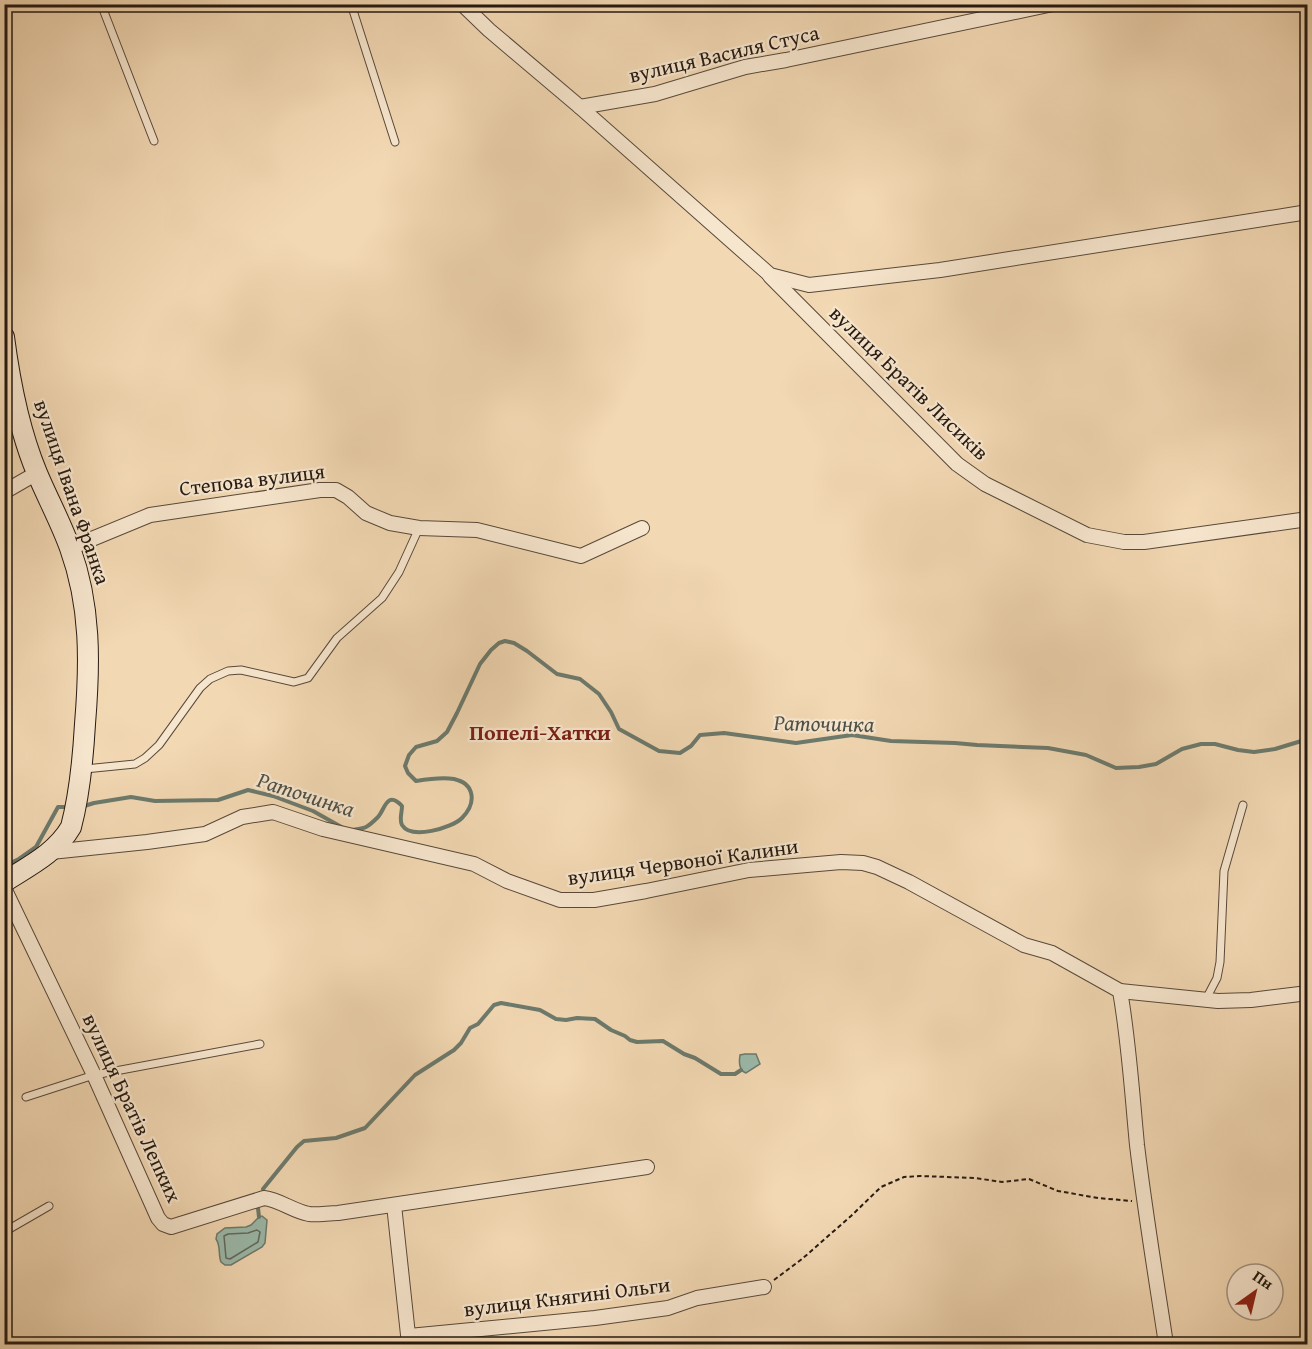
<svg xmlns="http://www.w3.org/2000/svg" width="1312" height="1349" font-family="'Gentium Book Plus',serif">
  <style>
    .water { fill: #9bbaab; stroke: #6c7a6d; stroke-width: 1.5 }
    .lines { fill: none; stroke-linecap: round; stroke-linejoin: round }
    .shore { stroke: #606a5e; stroke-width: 1.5 }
    .stream { stroke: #6c7a6d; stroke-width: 4 }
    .service-casing { stroke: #58493a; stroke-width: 9 }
    .minor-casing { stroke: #58493a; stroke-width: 16 }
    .secondary-casing { stroke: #251911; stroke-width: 22 }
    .path { stroke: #251911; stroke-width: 2; stroke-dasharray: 4.5 3; stroke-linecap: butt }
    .service { stroke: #f7e6ce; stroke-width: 7 }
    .minor { stroke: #f7e6ce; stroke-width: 14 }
    .secondary { stroke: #f7e6ce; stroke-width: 20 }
    .labels { text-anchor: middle; stroke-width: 4.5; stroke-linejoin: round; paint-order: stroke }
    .street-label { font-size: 21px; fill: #251911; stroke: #f7e6ce }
    .water-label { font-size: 22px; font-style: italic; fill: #4e5147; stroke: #f7e6ce }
    .neighbourhood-label { font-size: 22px; font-weight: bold; fill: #7a1f14; stroke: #f7e6ce }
  </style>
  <rect width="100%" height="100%" fill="#f2d8b3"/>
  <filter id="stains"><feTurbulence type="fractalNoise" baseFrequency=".00333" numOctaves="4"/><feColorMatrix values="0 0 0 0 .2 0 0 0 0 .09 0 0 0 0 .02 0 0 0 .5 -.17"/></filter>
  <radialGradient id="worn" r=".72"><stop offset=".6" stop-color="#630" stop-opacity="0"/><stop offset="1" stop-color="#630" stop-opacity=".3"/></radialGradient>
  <g class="water">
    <path d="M 745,1054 L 756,1054 L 760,1064 L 746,1073 C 738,1070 739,1061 740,1055 Z"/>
    <path d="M 262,1216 L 267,1220 L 265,1243 L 262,1247 L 231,1265 L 225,1265 L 221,1262 C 218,1255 221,1246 216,1239 L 217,1234 L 225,1228 L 246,1227 L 251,1225 L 259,1217 Z"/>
  </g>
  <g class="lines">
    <polygon class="shore" points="257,1230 260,1232 258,1242 230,1259 226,1258 224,1236 228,1234 248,1233"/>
    <g class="stream">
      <polyline points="81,807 94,803 131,797 155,801 218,800 248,790 273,796 313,811 345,829"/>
      <path d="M 352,830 C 356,829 362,829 366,827 C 370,825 375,820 378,817 C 385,809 387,790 402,806 C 402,813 399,819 402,825 C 411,840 452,828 462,818 C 476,804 476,784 454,779 C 442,777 428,779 416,781 L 408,773 L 405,766 L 409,755 L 416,747 L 437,741 L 447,732 L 457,713 L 480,664 L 491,650 L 499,643 L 505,641 L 514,643 L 527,651 L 557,674 L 580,679 L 599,694 L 611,712 L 619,729 L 659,751 L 680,753 L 691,746 L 700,735 L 724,733 L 796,743 L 852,735 L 891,741 L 955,743 L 977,745 L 1048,748 L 1086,755 L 1116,768 L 1139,767 L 1156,764 L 1182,749 L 1201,744 L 1215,744 L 1238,750 L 1254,752 L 1275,749 L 1308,739"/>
      <polyline points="4,866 19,859 36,847 58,807 71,807"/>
      <polyline points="263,1189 297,1147 304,1141 336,1138 365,1128 415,1075 454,1050 461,1043 470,1028 478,1024 494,1005 501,1003 540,1010 556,1019 566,1020 577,1018 595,1019 611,1030 625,1036 630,1040 637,1042 663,1041 684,1054 695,1058 721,1074 735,1074 741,1070"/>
      <polyline points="258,1208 259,1217"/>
    </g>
    <g class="service-casing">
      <g id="service">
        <polyline points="101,4 154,141"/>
        <polyline points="351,4 395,142"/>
        <polyline points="85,769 135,764 145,758 159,745 200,688 210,679 228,671 241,670 294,682 308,678 337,638 382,598 399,572 419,528"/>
        <polyline points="1206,999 1217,978 1220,962 1224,871 1243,805"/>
        <polyline points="26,1097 94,1075 260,1044"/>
        <polyline points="4,1232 49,1206"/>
      </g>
    </g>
    <g class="minor-casing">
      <g id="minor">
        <polyline points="462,4 489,30 580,107 770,275 809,285 940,270 1308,212"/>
        <polyline points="580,107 655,94 745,67 786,60 1053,4"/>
        <polyline points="770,276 957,464 985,484 1087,535 1124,542 1144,542 1308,519"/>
        <polyline points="4,492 37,473"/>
        <polyline points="70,548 150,515 320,490 336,490 348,497 366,513 390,523 419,528 477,530 581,556 642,528"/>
        <polyline points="51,852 147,842 205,834 242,817 273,812 323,829 474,864 507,881 560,900 594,900 646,891 749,870 841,862 863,863 877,867 909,882 1024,945 1052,953 1120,991 1218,1001 1251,1000 1308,993"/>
        <path d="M 4,888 L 94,1075 L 158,1218 L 163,1224 L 171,1227 L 264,1198 C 280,1200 293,1211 309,1214 C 318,1215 328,1213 338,1213 L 647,1167"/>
        <path d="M 1120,991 C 1129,1042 1132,1093 1137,1145 C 1145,1212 1156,1278 1166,1344"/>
        <polyline points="394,1205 409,1344"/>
        <polyline points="409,1336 595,1318 668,1308 697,1298 764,1287"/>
      </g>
    </g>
    <g class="secondary-casing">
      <path id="secondary" d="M 4,337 C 10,383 19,430 37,473 C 48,499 61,523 70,548 C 91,606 90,663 85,724 C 83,759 80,793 71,827 C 56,853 29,866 4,882"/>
    </g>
    <polyline class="path" points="774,1280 802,1259 851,1216 881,1187 904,1177 920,1176 975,1178 1002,1182 1029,1179 1058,1191 1098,1198 1132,1201"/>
    <use href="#service" class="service"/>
    <use href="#minor" class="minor"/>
    <use href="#secondary" class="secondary"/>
  </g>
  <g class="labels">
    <g class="street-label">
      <text transform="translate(724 54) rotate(-13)" y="7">вулиця Василя Стуса</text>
      <text transform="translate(909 383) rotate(44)" y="7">вулиця Братів Лисиків</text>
      <text transform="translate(252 480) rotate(-7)" y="7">Степова вулиця</text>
      <text transform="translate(72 492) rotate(71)" y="7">вулиця Івана Франка</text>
      <text transform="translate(683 862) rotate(-8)" y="7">вулиця Червоної Калини</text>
      <text transform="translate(132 1108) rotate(65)" y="7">вулиця Братів Лепких</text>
      <text transform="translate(567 1297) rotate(-7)" y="7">вулиця Княгині Ольги</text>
    </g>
    <g class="water-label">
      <text transform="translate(824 723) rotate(1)" y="8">Раточинка</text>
      <text transform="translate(306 794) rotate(18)" y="8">Раточинка</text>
    </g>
    <g class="neighbourhood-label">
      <text x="540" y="740">Попелі-Хатки</text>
    </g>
  </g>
  <rect width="1312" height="1349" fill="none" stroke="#f2d8b3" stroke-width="24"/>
  <rect x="6" y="6" width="1300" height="1337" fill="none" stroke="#251911" stroke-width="3"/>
  <rect x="12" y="12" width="1288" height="1325" fill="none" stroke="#251911" stroke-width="1.5"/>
  <g transform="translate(1255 1292) rotate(34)"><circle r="28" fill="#f7e6ce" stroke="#a39482" stroke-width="1.5"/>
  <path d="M0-4.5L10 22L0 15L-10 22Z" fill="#8f2418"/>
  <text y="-9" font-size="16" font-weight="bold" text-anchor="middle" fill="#251911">Пн</text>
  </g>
  <rect width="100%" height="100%" filter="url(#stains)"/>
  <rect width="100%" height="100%" fill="url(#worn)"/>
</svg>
